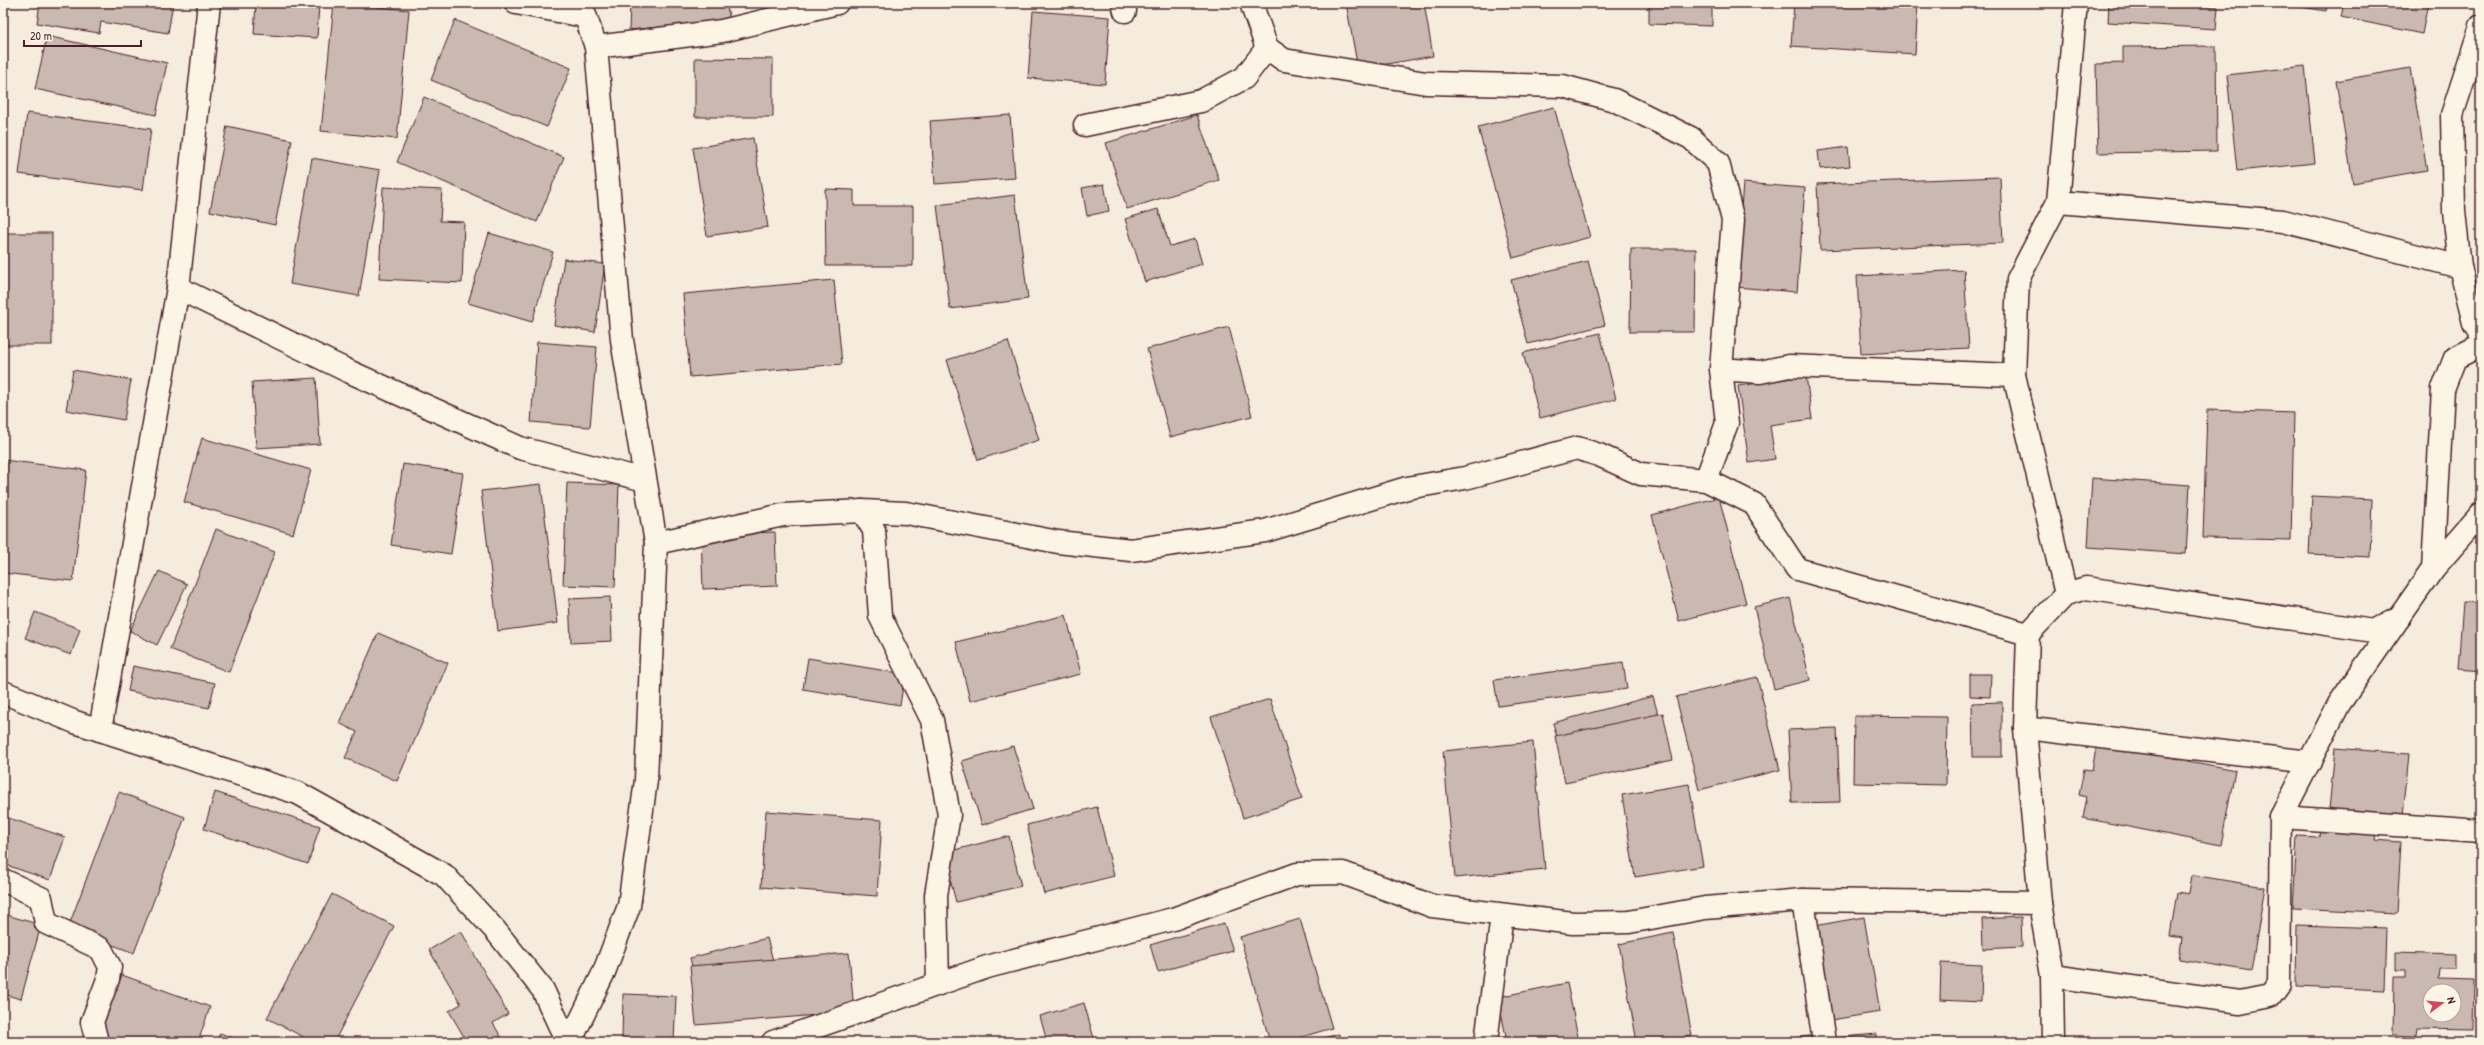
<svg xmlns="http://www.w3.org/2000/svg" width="2484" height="1045" font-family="'Patrick Hand',sans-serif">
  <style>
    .building { fill: #cab9b1; stroke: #4a1f2b; fill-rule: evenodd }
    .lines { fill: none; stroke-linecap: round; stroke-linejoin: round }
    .minor-casing { stroke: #4a1f2b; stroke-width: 25 }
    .minor { stroke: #fcf5e5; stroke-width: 22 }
  </style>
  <rect width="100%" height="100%" fill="#f5ecde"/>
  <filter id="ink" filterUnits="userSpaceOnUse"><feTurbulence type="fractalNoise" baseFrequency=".025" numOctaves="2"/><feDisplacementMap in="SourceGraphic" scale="8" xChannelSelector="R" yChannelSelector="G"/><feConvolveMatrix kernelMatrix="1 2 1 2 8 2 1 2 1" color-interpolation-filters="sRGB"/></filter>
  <g filter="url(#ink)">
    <g class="building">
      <polygon points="40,3 173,3 168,33 101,22 99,33 37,23"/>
      <polygon points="256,3 319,3 317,38 254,34"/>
      <polygon points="334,3 409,10 397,139 321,131"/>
      <polygon points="630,3 726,3 730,20 629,30"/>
      <polygon points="1346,3 1424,3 1433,56 1358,69"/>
      <polygon points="1649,3 1712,3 1712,26 1649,24"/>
      <polygon points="1794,3 1918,3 1915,54 1791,46"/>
      <polygon points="2109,3 2167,3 2218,7 2216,29 2108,22"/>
      <polygon points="2277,3 2327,3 2326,11"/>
      <polygon points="2344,3 2428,3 2422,34 2341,17"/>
      <polygon points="1033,11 1110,17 1105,84 1028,78"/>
      <polygon points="455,20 571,68 547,127 431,80"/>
      <polygon points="47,36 167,63 156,115 35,89"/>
      <polygon points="2216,46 2217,151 2098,153 2096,64 2123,63 2123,47"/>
      <polygon points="695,58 773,59 773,117 695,117"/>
      <polygon points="2305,66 2315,163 2237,171 2227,75"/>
      <polygon points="2410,68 2427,170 2353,183 2336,81"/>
      <polygon points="424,97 564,157 537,222 397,162"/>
      <polygon points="1554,107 1590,237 1513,258 1478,127"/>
      <polygon points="27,113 151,129 143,190 19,174"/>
      <polygon points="1010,115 1015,178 935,184 930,121"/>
      <polygon points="1197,115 1219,180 1127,209 1106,143"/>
      <polygon points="227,126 292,140 275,225 210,211"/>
      <polygon points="753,138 768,227 707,236 693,148"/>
      <polygon points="1848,147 1850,166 1820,169 1818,151"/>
      <polygon points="312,158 380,170 359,296 290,284"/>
      <polygon points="2000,177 2003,243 1820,250 1817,184"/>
      <polygon points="1743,183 1805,188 1797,292 1735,287"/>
      <polygon points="1104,184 1109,211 1087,216 1082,188"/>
      <polygon points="383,187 442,190 440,221 464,222 462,283 379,279"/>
      <polygon points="825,189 854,190 854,206 913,206 913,266 826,266"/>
      <polygon points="1015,195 1028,299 950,309 937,205"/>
      <polygon points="1158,209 1170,246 1195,239 1202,264 1145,282 1125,219"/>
      <rect x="3" y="233" width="49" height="112"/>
      <polygon points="489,233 553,252 532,322 468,303"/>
      <polygon points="1631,249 1696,249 1695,332 1630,332"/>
      <polygon points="564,259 605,264 595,332 554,325"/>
      <polygon points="1588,261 1605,325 1528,344 1511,280"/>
      <polygon points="1964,270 1969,348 1861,354 1857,276"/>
      <polygon points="834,280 842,364 690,377 683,294"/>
      <polygon points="1229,327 1252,416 1170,437 1147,349"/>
      <polygon points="1600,333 1616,399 1540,418 1523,353"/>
      <polygon points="1008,341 1039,440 978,460 947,360"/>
      <polygon points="537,342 597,347 590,427 531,422"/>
      <polygon points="73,370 131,380 124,420 66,410"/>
      <polygon points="1806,376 1812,419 1770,425 1775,459 1749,463 1738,386"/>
      <polygon points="316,378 320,444 256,448 252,382"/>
      <polygon points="2207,410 2294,413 2291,540 2203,538"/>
      <polygon points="202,438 311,470 293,534 184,502"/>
      <polygon points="3,460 86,470 73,581 3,573"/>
      <polygon points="403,464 463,473 451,554 391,545"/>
      <polygon points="2092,478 2190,485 2186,554 2088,547"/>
      <polygon points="567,483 619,485 615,587 563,585"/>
      <polygon points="541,484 558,623 498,631 481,491"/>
      <polygon points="2312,496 2372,499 2370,557 2309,554"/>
      <polygon points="1719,497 1746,603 1679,621 1652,515"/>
      <polygon points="216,529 275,552 229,672 170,649"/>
      <polygon points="775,532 777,586 703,589 701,535"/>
      <polygon points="159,571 187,584 157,645 130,631"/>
      <polygon points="610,597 612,641 571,643 569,599"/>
      <polygon points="1790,598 1810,680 1774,689 1754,607"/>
      <polygon points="2463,602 2481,603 2481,671 2458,669"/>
      <polygon points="35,612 80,629 71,655 25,638"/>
      <polygon points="1066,615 1081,674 970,701 956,642"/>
      <polygon points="378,633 448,663 397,781 345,758 357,732 339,723"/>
      <polygon points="808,658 905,674 900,705 803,689"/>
      <polygon points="1623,662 1627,689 1498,706 1494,680"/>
      <polygon points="133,666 215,683 209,708 128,691"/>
      <polygon points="1970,674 1991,674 1990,697 1970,696"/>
      <polygon points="1757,677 1780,770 1699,790 1676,697"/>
      <polygon points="1653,696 1665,740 1565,767 1553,723"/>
      <polygon points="1270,699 1302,799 1243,818 1211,717"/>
      <polygon points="2002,702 2002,757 1973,757 1972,703"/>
      <polygon points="1663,713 1673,760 1565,783 1555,736"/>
      <polygon points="1854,716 1947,717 1946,785 1853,783"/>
      <polygon points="1837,728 1840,802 1792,803 1788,730"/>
      <polygon points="1533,742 1545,869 1455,878 1443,751"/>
      <polygon points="2097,743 2235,770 2221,845 2083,818 2087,797 2079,795 2084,769 2092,770"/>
      <polygon points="1013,746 1033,809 982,825 962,761"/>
      <polygon points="2335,748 2409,754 2403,817 2329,810"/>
      <polygon points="1689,784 1703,866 1635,877 1622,795"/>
      <polygon points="119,792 185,817 134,953 68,928"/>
      <polygon points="215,792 320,826 308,864 204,829"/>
      <polygon points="1097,807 1114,876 1044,894 1027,825"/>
      <polygon points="766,811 882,820 877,896 761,887"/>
      <polygon points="3,816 65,837 50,880 3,864"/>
      <polygon points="2320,825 2376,829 2375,840 2401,842 2397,913 2293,908 2297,836 2319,837"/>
      <polygon points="1009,836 1021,886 956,902 943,853"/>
      <polygon points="2192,875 2265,887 2251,971 2179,959 2182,938 2170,936 2177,892 2189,894"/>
      <polygon points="332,894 394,926 334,1042 313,1042 267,1018"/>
      <polygon points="3,914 41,925 21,999 3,994"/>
      <polygon points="1864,917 1880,1012 1831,1020 1814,926"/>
      <polygon points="2021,917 2022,947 1983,949 1982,919"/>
      <polygon points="1300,919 1332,1028 1285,1042 1270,1042 1240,937"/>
      <polygon points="1224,923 1233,951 1158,972 1150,945"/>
      <polygon points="2297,925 2387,928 2385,990 2296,986"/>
      <polygon points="461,931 508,1014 493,1023 504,1042 467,1042 449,1011 461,1004 429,950"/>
      <polygon points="1673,933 1692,1036 1660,1042 1637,1042 1619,944"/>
      <polygon points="767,938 782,995 705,1015 690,958"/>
      <path d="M 2395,952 L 2457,954 L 2457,969 L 2440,969 L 2439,979 L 2474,980 L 2473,1030 L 2418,1029 L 2417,1036 L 2393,1035 L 2394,978 L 2406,978 L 2406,971 L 2395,971 ZM 2430,991 L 2454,991 L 2454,1015 L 2430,1015 Z"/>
      <polygon points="849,953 854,1012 696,1025 690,966"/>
      <polygon points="1941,963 1982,965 1981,1002 1940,1000"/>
      <polygon points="122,975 210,1007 198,1042 97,1042"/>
      <polygon points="1567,983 1579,1042 1507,1042 1498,997"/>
      <polygon points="623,994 676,996 674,1042 622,1040"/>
      <polygon points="1084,1003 1095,1042 1047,1042 1040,1016"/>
      <polygon points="220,1033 244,1042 216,1042"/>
      <polygon points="1339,1034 1341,1042 1307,1042"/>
      <polygon points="1877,1034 1877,1042 1832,1042 1831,1038"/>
      <polygon points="1815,1035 1816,1042 1772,1042"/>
    </g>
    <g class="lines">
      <g class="minor-casing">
        <g id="minor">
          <polyline points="516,3 584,16"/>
          <polyline points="1123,3 1125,11"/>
          <polyline points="1251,3 1267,48 1284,60 1426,83 1563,86 1614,100 1691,138 1718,163 1733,220 1721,369"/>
          <polyline points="2481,26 2452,115 2454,211 2460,267 2474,323 2481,334"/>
          <polyline points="596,47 722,31 837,3"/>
          <polyline points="1085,125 1201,101 1244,78 1267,48"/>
          <polyline points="2058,202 2283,221 2460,267"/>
          <polyline points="178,288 348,371 520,448 645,480"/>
          <polyline points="1706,480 1727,423 1721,369 1760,372 1789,366 2014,375"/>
          <polyline points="862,511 874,530 880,616 932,720 949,815 936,895 938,984"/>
          <polyline points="656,543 783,515 862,511 906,513 1058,542 1131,550 1265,531 1407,488 1465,478 1577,448 1599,455 1641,474 1706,480 1754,504 1797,569 2028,634"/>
          <polyline points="2433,569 2443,389 2455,358 2481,345"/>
          <polyline points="2066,594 2014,375 2018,279 2058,202 2076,3"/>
          <polyline points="3,692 75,722 298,793 444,875 495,930 543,990 567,1042"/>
          <polyline points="2025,728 2310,762"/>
          <polyline points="100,730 178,288 209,3"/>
          <polyline points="2281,817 2481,831"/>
          <polyline points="3,880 41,898 46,923 101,949 110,967 108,979 92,1022 97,1042"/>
          <polyline points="1803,900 1824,1042"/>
          <polyline points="2052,976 2240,1002 2270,996 2279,984 2281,817 2339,704 2433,569 2481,514"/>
          <polyline points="570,1042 604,972 629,906 646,780 656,543 622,340 596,47 581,3"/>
          <polyline points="773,1042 987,967 1173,919 1297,874 1343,873 1432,906 1573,923 1629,922 1705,908 1803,900 2040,903"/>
          <polyline points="1486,1042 1502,915"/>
          <polyline points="2053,1042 2052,976 2040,903 2025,728 2028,634 2066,594 2086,588 2373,631 2400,617"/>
        </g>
      </g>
      <use href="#minor" class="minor"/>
    </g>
  </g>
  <rect width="2484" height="1045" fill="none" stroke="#fcf5e5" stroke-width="16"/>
  <rect x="8" y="8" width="2468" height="1029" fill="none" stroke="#4a1f2b" stroke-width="1.5" filter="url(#ink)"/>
  <g transform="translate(2442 1003) rotate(74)"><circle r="19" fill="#fcf5e5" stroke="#b59f9b"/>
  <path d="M0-3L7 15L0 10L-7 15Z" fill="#d1495b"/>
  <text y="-6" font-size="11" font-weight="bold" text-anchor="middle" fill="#4a1f2b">N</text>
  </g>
  <path d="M24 40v6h117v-6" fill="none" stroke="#4a1f2b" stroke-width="2"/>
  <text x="30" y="40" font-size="12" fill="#4a1f2b" stroke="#fcf5e5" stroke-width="3" paint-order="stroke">20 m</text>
</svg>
